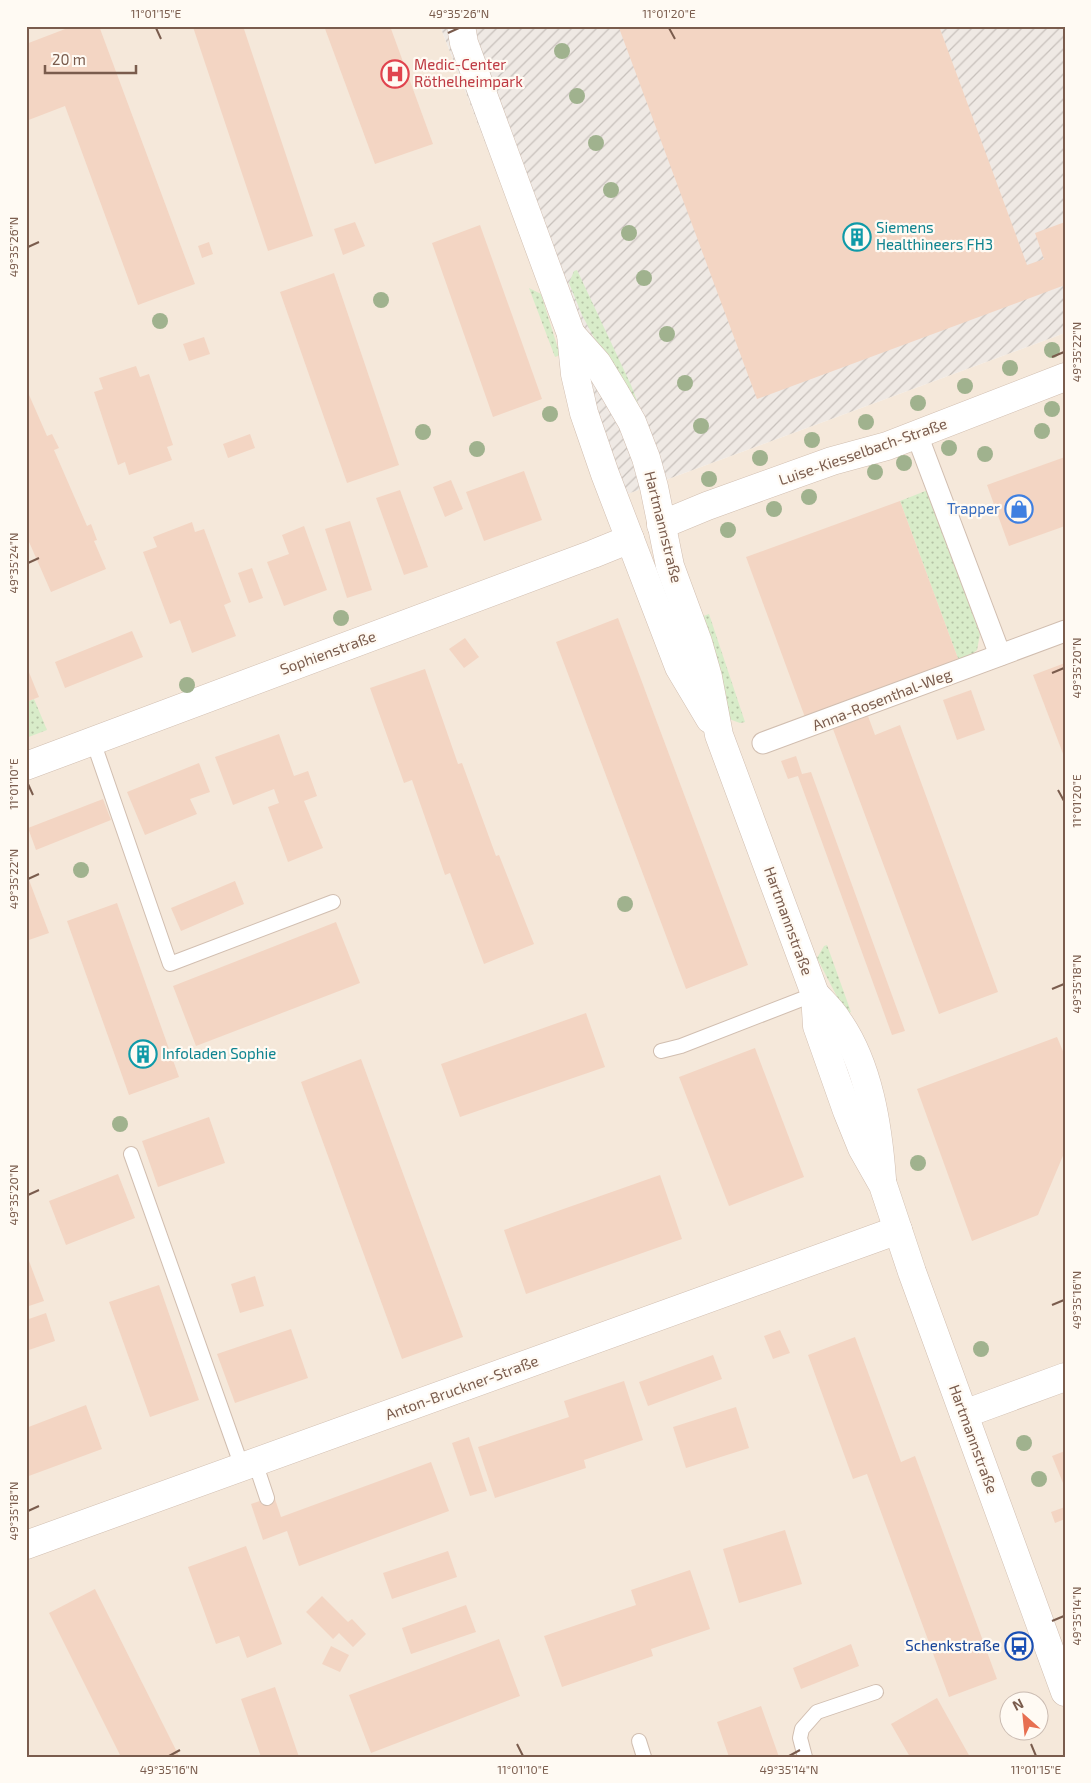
<svg xmlns="http://www.w3.org/2000/svg" width="1091" height="1783" font-family="'Exo 2',sans-serif">
  <style>
    .residential { fill: #f5e8da; fill-rule: evenodd }
    .industrial { fill: url(#industrial-furrows) }
    .grass { fill: url(#grass-dots) }
    .building { fill: #f3d5c3 }
    .lines { fill: none; stroke-linecap: round; stroke-linejoin: round }
    .service-casing { stroke: #d1beb0; stroke-width: 16 }
    .pedestrian-casing { stroke: #d1beb0; stroke-width: 23 }
    .minor-casing { stroke: #d1beb0; stroke-width: 29 }
    .tertiary-casing { stroke: #d1beb0; stroke-width: 29 }
    .service { stroke: #fff; stroke-width: 14 }
    .pedestrian { stroke: #fff; stroke-width: 21 }
    .minor { stroke: #fff; stroke-width: 28 }
    .tertiary { stroke: #fff; stroke-width: 28 }
    .tree { fill: #a0b28e }
    .ticks { fill: none; stroke: #7a5c4d; stroke-width: 2 }
    .labels { text-anchor: middle; stroke-width: 4.5; stroke-linejoin: round; paint-order: stroke }
    .health-label { font-size: 15px; fill: #be3a42; stroke: #fffaf3; text-anchor: start }
    .culture-label { font-size: 15px; fill: #0d838f; stroke: #fffaf3; text-anchor: start }
    .street-label { font-size: 15px; fill: #7a5c4d; stroke: #fffaf3 }
    .shop-label { font-size: 15px; fill: #366cbe; stroke: #fffaf3; text-anchor: end }
    .transit-label { font-size: 15px; fill: #164399; stroke: #fffaf3; text-anchor: end }
    .neatline { fill: none; stroke: #7a5c4d; stroke-width: 2 }
    .ticks-label { font-size: 12px; text-anchor: middle; fill: #7a5c4d }
  </style>
  <defs>
    <pattern id="industrial-furrows" width="10" height="10" patternUnits="userSpaceOnUse" patternTransform="scale(1.25)"><rect width="10" height="10" fill="#efe9e4"/><path d="M-1 1l2-2M0 10L10 0M9 11l2-2" fill="none" stroke="#c7c0bb"/></pattern>
    <pattern id="grass-dots" width="8" height="8" patternUnits="userSpaceOnUse" patternTransform="scale(1.25)"><rect width="8" height="8" fill="#d8ecc9"/><path d="M2 2h.1M6 6h.1" fill="none" stroke="#b4c2a5" stroke-width="1.8" stroke-linecap="round"/></pattern>
  </defs>
  <rect width="100%" height="100%" fill="#fdf6ec"/>
  <path class="residential" d="M 26,26 L 440,26 L 622,496 L 1065,333 L 1065,1757 L 26,1757 ZM 1008,1700 L 1038,1700 L 1038,1730 L 1008,1730 Z"/>
  <polygon class="industrial" points="440,26 1065,26 1065,333 622,496"/>
  <g class="grass">
    <polygon points="577,270 631,385 642,414 598,345 582,315 569,283 574,271"/>
    <polygon points="529,288 541,294 560,355 555,357"/>
    <polygon points="928,490 980,634 977,650 960,664 900,501"/>
    <polygon points="709,614 745,722 740,723 729,719 698,618"/>
    <polygon points="34,699 47,730 26,738 26,702"/>
    <polygon points="827,945 851,1012 846,1014 817,958 824,946"/>
  </g>
  <g class="building">
    <polygon points="73,26 99,26 195,284 138,305 65,106 26,121 26,44"/>
    <polygon points="243,26 313,236 268,251 193,27"/>
    <polygon points="324,26 390,26 433,144 375,164"/>
    <polygon points="622,26 939,26 1027,265 1044,259 1035,233 1065,222 1065,285 757,399 619,28"/>
    <polygon points="355,222 365,246 343,255 334,229"/>
    <polygon points="480,225 542,399 493,417 432,243"/>
    <polygon points="209,242 213,254 202,258 198,246"/>
    <polygon points="334,273 399,465 347,483 280,292"/>
    <polygon points="204,337 210,354 189,361 183,344"/>
    <polygon points="136,366 140,377 149,374 173,445 167,447 172,460 129,475 125,462 118,465 94,392 103,389 99,378"/>
    <polygon points="26,388 47,436 52,434 59,448 54,450 87,526 91,524 97,540 94,541 106,569 51,592 26,535"/>
    <polygon points="250,434 255,448 228,458 223,444"/>
    <polygon points="1065,457 1065,526 1009,546 987,485"/>
    <polygon points="524,471 542,520 484,541 466,492"/>
    <polygon points="451,480 463,509 445,517 433,487"/>
    <polygon points="400,490 428,567 404,575 376,498"/>
    <polygon points="900,501 960,664 806,720 746,557"/>
    <polygon points="350,521 372,590 347,598 325,529"/>
    <polygon points="192,522 195,532 204,529 231,602 224,605 236,636 192,653 180,620 170,624 143,552 157,547 153,537"/>
    <polygon points="304,526 327,590 284,606 267,562 289,554 282,535"/>
    <polygon points="252,568 263,598 249,603 238,573"/>
    <polygon points="618,618 748,965 686,989 556,642"/>
    <polygon points="132,631 143,657 65,688 55,662"/>
    <polygon points="465,638 479,657 464,668 449,649"/>
    <polygon points="1065,663 1065,759 1033,675"/>
    <polygon points="26,665 39,697 26,702"/>
    <polygon points="425,669 458,764 462,763 496,856 499,855 534,944 484,964 450,873 445,875 412,780 404,783 370,688"/>
    <polygon points="971,690 985,730 957,740 943,700"/>
    <polygon points="868,716 875,735 900,725 998,992 939,1014 833,729"/>
    <polygon points="279,734 294,776 308,771 317,796 304,801 323,848 288,862 268,807 279,803 274,789 233,805 215,757"/>
    <polygon points="796,756 802,774 811,772 905,1031 892,1035 798,776 788,779 781,761"/>
    <polygon points="199,763 210,792 190,799 197,814 145,835 127,792"/>
    <polygon points="103,799 111,820 36,850 28,828"/>
    <polygon points="26,872 49,933 26,941"/>
    <polygon points="235,881 244,904 181,931 171,908"/>
    <polygon points="117,903 179,1077 129,1095 67,921"/>
    <polygon points="336,922 360,983 196,1046 173,986"/>
    <polygon points="586,1013 605,1067 460,1117 441,1064"/>
    <polygon points="1057,1037 1065,1056 1065,1151 1038,1215 972,1241 917,1089"/>
    <polygon points="755,1048 804,1177 729,1206 679,1077"/>
    <polygon points="361,1059 463,1337 402,1359 301,1082"/>
    <polygon points="209,1117 225,1163 158,1187 142,1141"/>
    <polygon points="118,1174 135,1218 66,1245 49,1201"/>
    <polygon points="660,1175 682,1239 526,1294 504,1230"/>
    <polygon points="26,1253 44,1301 26,1307"/>
    <polygon points="255,1276 264,1306 240,1313 231,1284"/>
    <polygon points="159,1285 199,1400 150,1417 109,1302"/>
    <polygon points="46,1313 55,1341 26,1351 26,1320"/>
    <polygon points="291,1329 308,1378 235,1403 217,1354"/>
    <polygon points="780,1330 790,1353 773,1359 764,1336"/>
    <polygon points="855,1337 901,1462 915,1456 997,1679 949,1697 867,1474 853,1479 808,1355"/>
    <polygon points="713,1355 722,1379 648,1406 639,1382"/>
    <polygon points="624,1381 643,1440 584,1460 586,1468 495,1498 478,1447 569,1417 564,1401"/>
    <polygon points="86,1405 102,1449 26,1477 26,1428"/>
    <polygon points="736,1407 749,1448 686,1468 673,1427"/>
    <polygon points="469,1437 487,1491 470,1496 452,1443"/>
    <polygon points="1065,1451 1065,1488 1052,1456"/>
    <polygon points="431,1462 449,1511 299,1566 287,1531 263,1540 251,1504 274,1496 281,1517"/>
    <polygon points="1065,1507 1065,1519 1055,1523 1051,1512"/>
    <polygon points="785,1530 802,1584 739,1603 723,1549"/>
    <polygon points="246,1546 282,1644 247,1658 239,1636 216,1644 188,1567"/>
    <polygon points="448,1551 457,1577 392,1599 383,1573"/>
    <polygon points="690,1570 710,1629 651,1649 653,1656 562,1687 544,1636 636,1605 631,1590"/>
    <polygon points="95,1589 179,1756 177,1757 121,1757 49,1613"/>
    <polygon points="322,1596 348,1622 352,1619 366,1634 353,1647 339,1633 333,1639 306,1612"/>
    <polygon points="466,1605 476,1632 411,1654 402,1628"/>
    <polygon points="499,1639 520,1696 371,1753 349,1695"/>
    <polygon points="851,1644 859,1666 801,1689 793,1668"/>
    <polygon points="331,1646 349,1655 340,1672 322,1664"/>
    <polygon points="275,1687 284,1713 299,1757 261,1757 241,1699"/>
    <polygon points="937,1698 970,1757 910,1757 891,1724"/>
    <polygon points="761,1706 779,1757 729,1757 717,1722"/>
  </g>
  <g class="lines">
    <g class="service-casing">
      <g id="service">
        <polyline points="93,741 170,964 333,902"/>
        <polyline points="661,1051 681,1046 815,994"/>
        <polyline points="131,1154 242,1467"/>
        <polyline points="255,1462 267,1498"/>
        <polyline points="639,1741 644,1757"/>
        <polyline points="805,1757 800,1738 802,1729 817,1712 876,1692"/>
      </g>
    </g>
    <g class="pedestrian-casing">
      <g id="pedestrian">
        <polyline points="917,435 1000,655"/>
        <polyline points="763,743 1065,631"/>
      </g>
    </g>
    <g class="minor-casing">
      <g id="minor">
        <polyline points="661,525 707,506 832,461 887,446 1065,377"/>
        <polyline points="26,766 593,554 630,539"/>
        <polyline points="964,1414 1065,1377"/>
        <polyline points="26,1545 898,1230"/>
      </g>
    </g>
    <g class="tertiary-casing">
      <g id="tertiary">
        <polyline points="461,26 464,43 571,334 575,374 584,413 605,474 679,667 710,719"/>
        <polyline points="571,334 597,363 614,391 632,422 646,458 654,487 670,566 698,642 708,677 719,735 815,994 817,1026 847,1111 862,1148 883,1185 912,1272 1065,1692"/>
        <path d="M 815,994 C 823,1003 832,1011 838,1021 C 869,1065 878,1126 882,1179"/>
      </g>
    </g>
    <use href="#service" class="service"/>
    <use href="#pedestrian" class="pedestrian"/>
    <use href="#minor" class="minor"/>
    <use href="#tertiary" class="tertiary"/>
  </g>
  <g class="tree">
    <circle cx="562" cy="51" r="8"/>
    <circle cx="577" cy="96" r="8"/>
    <circle cx="596" cy="143" r="8"/>
    <circle cx="611" cy="190" r="8"/>
    <circle cx="629" cy="233" r="8"/>
    <circle cx="644" cy="278" r="8"/>
    <circle cx="381" cy="300" r="8"/>
    <circle cx="160" cy="321" r="8"/>
    <circle cx="667" cy="334" r="8"/>
    <circle cx="1052" cy="350" r="8"/>
    <circle cx="1010" cy="368" r="8"/>
    <circle cx="685" cy="383" r="8"/>
    <circle cx="965" cy="386" r="8"/>
    <circle cx="918" cy="403" r="8"/>
    <circle cx="1052" cy="409" r="8"/>
    <circle cx="550" cy="414" r="8"/>
    <circle cx="866" cy="422" r="8"/>
    <circle cx="701" cy="426" r="8"/>
    <circle cx="1042" cy="431" r="8"/>
    <circle cx="423" cy="432" r="8"/>
    <circle cx="812" cy="440" r="8"/>
    <circle cx="949" cy="448" r="8"/>
    <circle cx="477" cy="449" r="8"/>
    <circle cx="985" cy="454" r="8"/>
    <circle cx="760" cy="458" r="8"/>
    <circle cx="904" cy="463" r="8"/>
    <circle cx="875" cy="472" r="8"/>
    <circle cx="709" cy="479" r="8"/>
    <circle cx="809" cy="497" r="8"/>
    <circle cx="774" cy="509" r="8"/>
    <circle cx="728" cy="530" r="8"/>
    <circle cx="341" cy="618" r="8"/>
    <circle cx="187" cy="685" r="8"/>
    <circle cx="81" cy="870" r="8"/>
    <circle cx="625" cy="904" r="8"/>
    <circle cx="120" cy="1124" r="8"/>
    <circle cx="918" cy="1163" r="8"/>
    <circle cx="981" cy="1349" r="8"/>
    <circle cx="1024" cy="1443" r="8"/>
    <circle cx="1039" cy="1479" r="8"/>
  </g>
  <path class="ticks" d="M 156,28 L 161,39M 669,28 L 675,39M 448,33 L 459,28M 28,247 L 39,242M 1052,357 L 1064,352M 28,563 L 39,558M 1052,673 L 1064,668M 28,784 L 33,795M 1058,790 L 1064,801M 28,879 L 39,874M 1052,989 L 1064,984M 28,1195 L 39,1190M 1052,1305 L 1064,1300M 28,1511 L 39,1506M 1052,1621 L 1064,1616M 517,1744 L 523,1756M 1031,1744 L 1036,1756M 169,1756 L 180,1750M 789,1756 L 800,1750"/>
  <defs>
    <g id="hospital-ring" transform="scale(1.4375)"><circle r="9.5" fill="#fffaf3" stroke="#e0444e" stroke-width="1.5"/><path d="M-5-5h3v3.5h4V-5h3V5h-3V1.5h-4V5h-3Z" fill="#e0444e"/></g>
    <g id="building-ring" transform="scale(1.4375)"><circle r="9.5" fill="#fffaf3" stroke="#0f9aa8" stroke-width="1.5"/><path d="M-4-6H4V6H1V3H-1V6H-4ZM-2.5-4.3h1.7v1.8h-1.7ZM.8-4.3h1.7v1.8H.8ZM-2.5-1h1.7V.8h-1.7ZM.8-1h1.7V.8H.8Z" fill="#0f9aa8"/></g>
    <g id="shop-ring" transform="scale(1.4375)"><circle r="9.5" fill="#fffaf3" stroke="#3f7fe0" stroke-width="1.5"/><path d="M-5-2.5h2.3a2.7 3.5 0 0 1 5.4 0H5L5.5 6h-11ZM-1.5-2.5h3a1.5 2.3 0 0 0-3 0Z" fill="#3f7fe0"/></g>
    <g id="bus-ring" transform="scale(1.4375)"><circle r="9.5" fill="#fffaf3" stroke="#1a4fb4" stroke-width="1.5"/><path d="M-5-6H5V4H4V6H2V4H-2V6H-4V4H-5ZM-3.5-4V0h7V-4ZM-3.5 1.2v1.5H-2V1.2ZM2 1.2v1.5H3.5V1.2Z" fill="#1a4fb4"/></g>
  </defs>
  <g fill-rule="evenodd">
    <use href="#hospital-ring" x="395" y="74"/>
    <use href="#building-ring" x="857" y="237"/>
    <use href="#shop-ring" x="1019" y="509"/>
    <use href="#building-ring" x="143" y="1054"/>
    <use href="#bus-ring" x="1019" y="1646"/>
  </g>
  <g class="labels">
    <g class="health-label">
      <text x="414" y="70">Medic-Center<tspan x="414" dy="17">Röthelheimpark</tspan></text>
    </g>
    <g class="culture-label">
      <text x="876" y="233">Siemens<tspan x="876" dy="17">Healthineers FH3</tspan></text>
      <text x="162" y="1059">Infoladen Sophie</text>
    </g>
    <g class="street-label">
      <text transform="translate(863 452) rotate(-19)" y="5">Luise-Kiesselbach-Straße</text>
      <text transform="translate(663 527) rotate(76)" y="5">Hartmannstraße</text>
      <text transform="translate(328 653) rotate(-20)" y="5">Sophienstraße</text>
      <text transform="translate(882 700) rotate(-21)" y="5">Anna-Rosenthal-Weg</text>
      <text transform="translate(788 921) rotate(70)" y="5">Hartmannstraße</text>
      <text transform="translate(462 1388) rotate(-20)" y="5">Anton-Bruckner-Straße</text>
      <text transform="translate(973 1439) rotate(70)" y="5">Hartmannstraße</text>
    </g>
    <g class="shop-label">
      <text x="1000" y="514">Trapper</text>
    </g>
    <g class="transit-label">
      <text x="1000" y="1651">Schenkstraße</text>
    </g>
  </g>
  <rect width="1091" height="1783" fill="none" stroke="#fffaf3" stroke-width="55"/>
  <g transform="translate(1024 1716) rotate(333)"><circle r="24" fill="#fffaf3" stroke="#cabbb1"/>
  <path d="M0-4L9 19L0 12L-9 19Z" fill="#e76f51"/>
  <text y="-8" font-size="14" font-weight="bold" text-anchor="middle" fill="#7a5c4d">N</text>
  </g>
  <path d="M45 65v8h91v-8" fill="none" stroke="#7a5c4d" stroke-width="2.5"/>
  <text x="52" y="65" font-size="15" fill="#7a5c4d" stroke="#fffaf3" stroke-width="4" paint-order="stroke">20 m</text>
  <rect x="28" y="28" width="1036" height="1728" class="neatline"/>
  <g class="ticks-label">
    <text x="156" y="18">11°01'15"E</text>
    <text x="459" y="18">49°35'26"N</text>
    <text x="669" y="18">11°01'20"E</text>
    <text transform="translate(14 247) rotate(-90)" y="4">49°35'26"N</text>
    <text transform="translate(1077 352) rotate(-90)" y="4">49°35'22"N</text>
    <text transform="translate(14 563) rotate(-90)" y="4">49°35'24"N</text>
    <text transform="translate(1077 668) rotate(-90)" y="4">49°35'20"N</text>
    <text transform="translate(14 784) rotate(-90)" y="4">11°01'10"E</text>
    <text transform="translate(1077 801) rotate(-90)" y="4">11°01'20"E</text>
    <text transform="translate(14 879) rotate(-90)" y="4">49°35'22"N</text>
    <text transform="translate(1077 984) rotate(-90)" y="4">49°35'18"N</text>
    <text transform="translate(14 1195) rotate(-90)" y="4">49°35'20"N</text>
    <text transform="translate(1077 1300) rotate(-90)" y="4">49°35'16"N</text>
    <text transform="translate(14 1511) rotate(-90)" y="4">49°35'18"N</text>
    <text transform="translate(1077 1616) rotate(-90)" y="4">49°35'14"N</text>
    <text x="169" y="1774">49°35'16"N</text>
    <text x="523" y="1774">11°01'10"E</text>
    <text x="789" y="1774">49°35'14"N</text>
    <text x="1036" y="1774">11°01'15"E</text>
  </g>
</svg>
